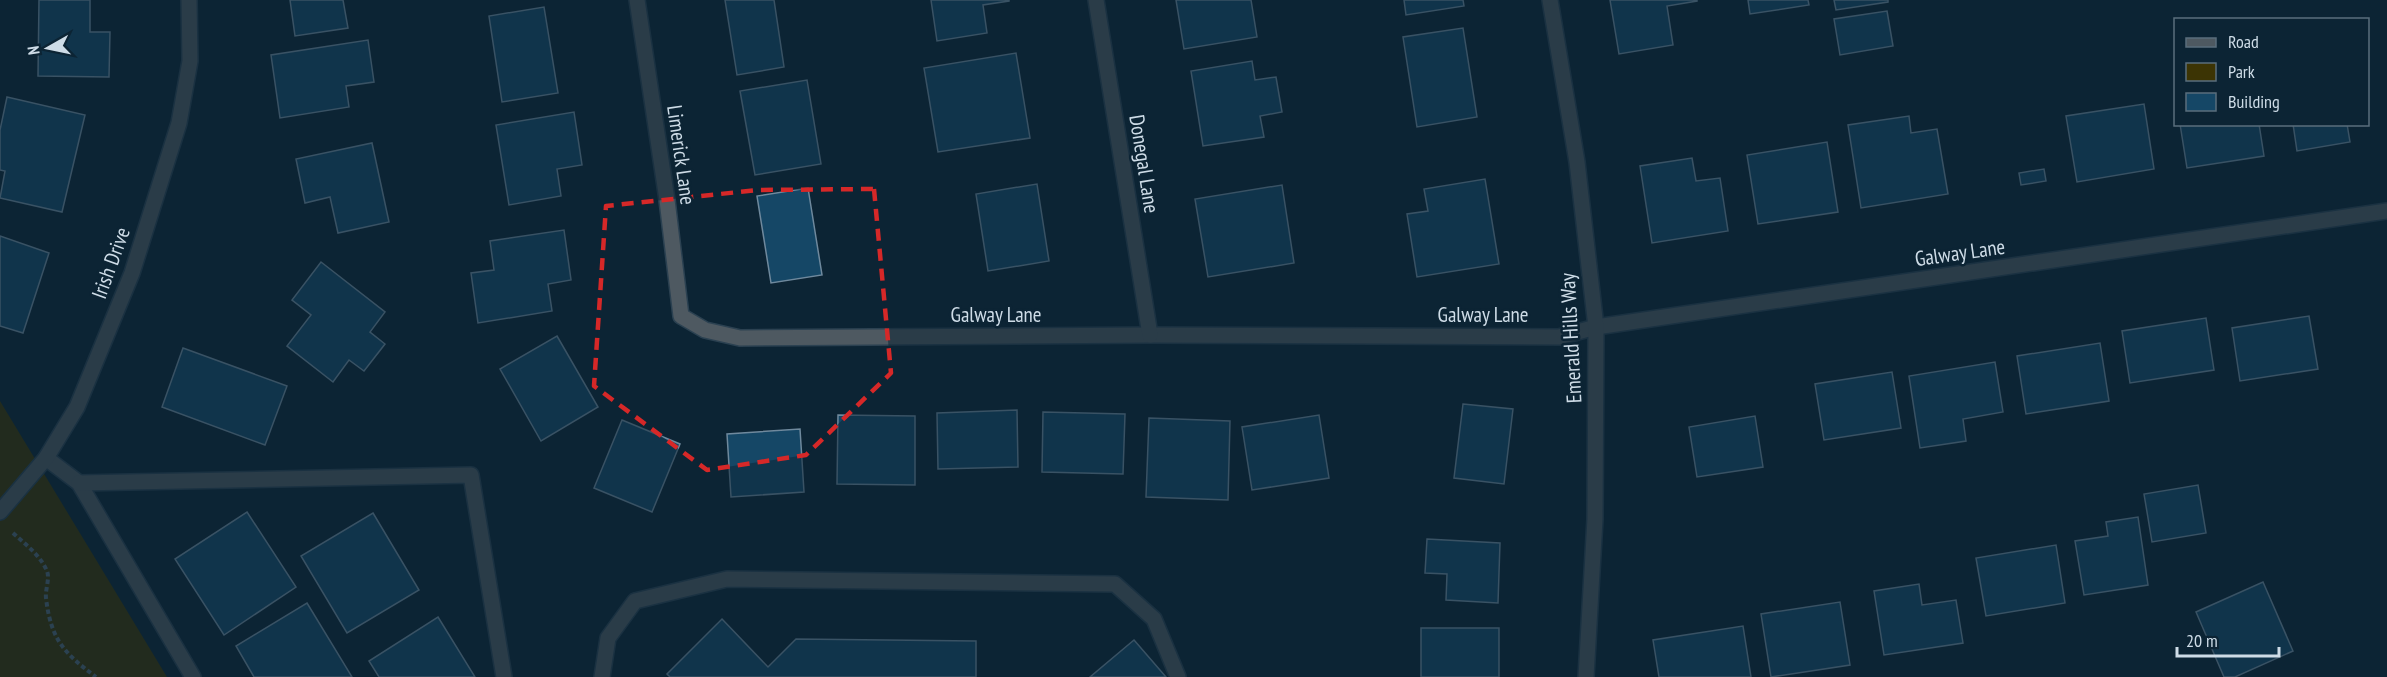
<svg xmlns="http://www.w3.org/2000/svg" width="2387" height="677" font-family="'PT Sans Narrow',sans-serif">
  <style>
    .green { fill: #3c3404 }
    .building { fill: #154766; stroke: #6f899d; stroke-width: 1.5 }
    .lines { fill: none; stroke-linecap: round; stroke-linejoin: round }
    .service-casing { stroke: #2b4151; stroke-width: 18 }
    .minor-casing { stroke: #2b4151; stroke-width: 18 }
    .tertiary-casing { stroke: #2b4151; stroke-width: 18 }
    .path { stroke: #506573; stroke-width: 4; stroke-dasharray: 4.5 3; stroke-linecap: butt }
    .service { stroke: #4e5961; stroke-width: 15 }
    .minor { stroke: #4e5961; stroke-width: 15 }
    .tertiary { stroke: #4e5961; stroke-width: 15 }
    .marked { fill: none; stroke: #d62828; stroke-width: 4.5; stroke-dasharray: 12 8; stroke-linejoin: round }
    .labels { text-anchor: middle; stroke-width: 5; stroke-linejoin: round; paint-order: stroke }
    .street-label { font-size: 21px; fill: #cedce7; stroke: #0c2434 }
  </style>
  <rect width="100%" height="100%" fill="#0c2434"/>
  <polygon class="green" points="0,401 167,677 0,677"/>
  <g class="building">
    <polygon points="39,0 90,0 90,32 110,32 109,77 38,76"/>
    <polygon points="290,0 343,0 348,28 295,36"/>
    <polygon points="725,0 774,0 784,67 737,75"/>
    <polygon points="931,0 1009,0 1009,1 983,5 987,33 937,41"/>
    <polygon points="1176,0 1251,0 1257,37 1184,49"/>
    <polygon points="1404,0 1463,0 1464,6 1406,15"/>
    <polygon points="1610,0 1697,0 1697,1 1667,6 1673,45 1619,54"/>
    <polygon points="1748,0 1808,0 1809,5 1750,14"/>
    <polygon points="1834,0 1888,0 1888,2 1836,10"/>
    <polygon points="544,7 558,93 502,102 489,16"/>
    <polygon points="1887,11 1893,46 1840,55 1834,19"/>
    <polygon points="1463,28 1477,117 1417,127 1403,37"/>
    <polygon points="368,40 374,82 346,86 349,107 280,118 271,55"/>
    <polygon points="1016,53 1030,138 938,152 924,68"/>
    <polygon points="1252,61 1255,80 1276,77 1282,112 1260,116 1264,137 1203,146 1191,71"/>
    <polygon points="807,80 821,164 755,175 740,91"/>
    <polygon points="7,97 85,115 62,212 0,198 5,171 0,170 0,130"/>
    <polygon points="2144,104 2154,169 2077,182 2066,116"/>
    <polygon points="574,112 582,165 557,169 561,196 509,205 496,125"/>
    <polygon points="1909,116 1911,133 1937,129 1948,194 1861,208 1848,125"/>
    <polygon points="2180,124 2259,124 2264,156 2187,168"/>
    <polygon points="2293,124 2347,124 2350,142 2297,151"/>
    <polygon points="1827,142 1838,212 1758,224 1747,155"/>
    <polygon points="372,143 389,222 338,233 330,197 305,203 296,159"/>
    <polygon points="1692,158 1696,181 1720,178 1728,231 1652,243 1640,166"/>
    <polygon points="2044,169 2046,181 2021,185 2019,173"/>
    <polygon points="1485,179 1499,264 1417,277 1407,214 1428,211 1424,189"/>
    <polygon points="1037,184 1049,261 988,271 976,194"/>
    <polygon points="1282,185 1294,263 1208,277 1195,199"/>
    <polygon points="808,188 822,275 771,283 757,196"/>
    <polygon points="564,230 571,280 548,284 552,311 478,323 471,273 494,270 490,241"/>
    <polygon points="0,236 49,253 23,333 0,326"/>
    <polygon points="321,262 385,312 370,332 385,344 364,371 349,360 333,382 287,346 311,315 292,300"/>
    <polygon points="2309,316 2318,369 2240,381 2232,328"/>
    <polygon points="2206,318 2214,370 2130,383 2122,331"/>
    <polygon points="557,336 598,407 541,441 500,369"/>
    <polygon points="2100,343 2109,401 2026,414 2017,356"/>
    <polygon points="183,348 287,386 265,445 162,407"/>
    <polygon points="1995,362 2003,412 1963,419 1966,441 1920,448 1909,376"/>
    <polygon points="1892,372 1901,428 1824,440 1815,384"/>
    <polygon points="1463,404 1513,409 1504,484 1454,478"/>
    <polygon points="1017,410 1018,467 938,469 937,413"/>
    <polygon points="1043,412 1125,414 1123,474 1042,472"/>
    <polygon points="838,415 915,416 915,485 837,484"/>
    <polygon points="1319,415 1329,478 1252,490 1242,427"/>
    <polygon points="1755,416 1763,467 1697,477 1689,427"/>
    <polygon points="1149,418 1230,421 1228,500 1146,497"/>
    <polygon points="622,420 680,444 652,512 594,488"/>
    <polygon points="800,429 804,492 731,497 727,434"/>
    <polygon points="2198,485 2206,533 2152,542 2144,494"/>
    <polygon points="247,512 296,587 224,635 175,559"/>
    <polygon points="373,513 419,590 347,633 301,556"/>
    <polygon points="2138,517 2148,585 2084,595 2075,541 2108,536 2106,522"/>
    <polygon points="1427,539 1500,543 1498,603 1446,600 1447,574 1425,573"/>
    <polygon points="2056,545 2065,603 1986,616 1976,558"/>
    <polygon points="2263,582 2293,651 2235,677 2224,677 2196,612"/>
    <polygon points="1919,584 1922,605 1956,600 1963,643 1884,655 1874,591"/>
    <polygon points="1840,602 1850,665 1771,677 1761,614"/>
    <polygon points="307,603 352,677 254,677 236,646"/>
    <polygon points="438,617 475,677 379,677 369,661"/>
    <polygon points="722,619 768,667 796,639 976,641 976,677 670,677 667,674"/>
    <polygon points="1743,626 1751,677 1659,677 1653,640"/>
    <rect x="1421" y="628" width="78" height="49"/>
    <polygon points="1134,640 1166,677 1090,677"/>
  </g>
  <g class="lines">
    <g class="service-casing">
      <g id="service">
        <polyline points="46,458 79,483 193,677"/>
        <polyline points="79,483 471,475 504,677"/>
        <polyline points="602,677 608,638 635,601 727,579 1115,584 1154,619 1178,677"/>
      </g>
    </g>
    <g class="minor-casing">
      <g id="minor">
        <polyline points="637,0 667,200 681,316 705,330 740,338 1150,335 1559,337 1596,327 2387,211"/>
        <polyline points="1096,0 1150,335"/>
        <polyline points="0,512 46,458 77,407 132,273 179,123 190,61 189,0"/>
      </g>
    </g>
    <g class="tertiary-casing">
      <polyline id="tertiary" points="1550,0 1577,162 1596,327 1595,519 1586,677"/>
    </g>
    <path class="path" d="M 13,533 C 26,545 40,555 47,571 C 50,579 45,590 46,598 C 51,640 64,653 96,677"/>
    <use href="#service" class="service"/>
    <use href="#minor" class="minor"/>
    <use href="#tertiary" class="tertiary"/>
  </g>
  <path d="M0 0H2387V677H0ZM 874,189 L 891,373 L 806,455 L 707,470 L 594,386 L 606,206 L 758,190 Z" fill="#0c2434" fill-opacity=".55" fill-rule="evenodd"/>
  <path class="marked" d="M 874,189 L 891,373 L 806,455 L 707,470 L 594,386 L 606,206 L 758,190 Z"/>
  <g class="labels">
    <g class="street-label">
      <text transform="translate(681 155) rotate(82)" y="7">Limerick Lane</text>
      <text transform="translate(1144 164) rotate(81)" y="7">Donegal Lane</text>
      <text transform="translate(1960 253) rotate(-8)" y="7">Galway Lane</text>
      <text transform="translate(111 263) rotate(-70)" y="7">Irish Drive</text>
      <text x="996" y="322">Galway Lane</text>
      <text x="1483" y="322">Galway Lane</text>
      <text transform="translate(1571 338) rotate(-93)" y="7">Emerald Hills Way</text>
    </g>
  </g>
  <rect x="2174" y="18" width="195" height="108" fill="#0c2434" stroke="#5a6e7c" stroke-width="1.5"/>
  <rect x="2186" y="38" width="30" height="9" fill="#4e5961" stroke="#5a6e7c" stroke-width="1.5"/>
  <text x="2228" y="48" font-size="18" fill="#cedce7">Road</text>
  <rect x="2186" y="63" width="30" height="18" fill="#3c3404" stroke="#5a6e7c" stroke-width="1.5"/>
  <text x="2228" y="78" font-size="18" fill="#cedce7">Park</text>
  <rect x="2186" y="93" width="30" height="18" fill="#154766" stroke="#5a6e7c" stroke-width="1.5"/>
  <text x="2228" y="108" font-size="18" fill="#cedce7">Building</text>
  <g transform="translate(48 48) rotate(261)" stroke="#0c2434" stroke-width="4.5" paint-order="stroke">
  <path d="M0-4.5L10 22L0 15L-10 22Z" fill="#cedce7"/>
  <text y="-9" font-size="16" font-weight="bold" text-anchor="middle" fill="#cedce7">N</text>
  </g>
  <path d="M2177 647v9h102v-9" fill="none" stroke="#cedce7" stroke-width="3"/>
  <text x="2186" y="647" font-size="18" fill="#cedce7" stroke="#0c2434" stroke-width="4.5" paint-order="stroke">20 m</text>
</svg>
